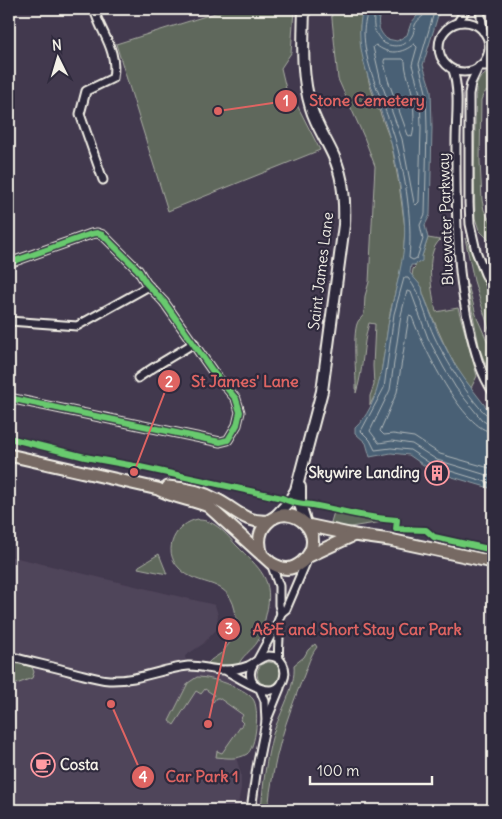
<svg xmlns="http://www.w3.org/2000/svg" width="502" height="819" font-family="Delius,sans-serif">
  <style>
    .built { fill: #50445a }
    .green { fill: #5e685c; stroke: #a9aca2 }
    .water { fill: #496174; stroke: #8d9ba2 }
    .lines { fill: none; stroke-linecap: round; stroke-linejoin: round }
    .shore { stroke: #b0b7ba; stroke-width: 1 }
    .street-casing { stroke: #f4f1e8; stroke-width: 11 }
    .secondary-casing { stroke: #f4f1e8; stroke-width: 14 }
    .primary-casing { stroke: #f4f1e8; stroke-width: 15 }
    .street { stroke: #2f2a3d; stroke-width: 7 }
    .secondary { stroke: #2f2a3d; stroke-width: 10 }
    .primary { stroke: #766964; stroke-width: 11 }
    .cycleway-casing { stroke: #2f2a3d; stroke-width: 9 }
    .cycleway { stroke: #67ca6e; stroke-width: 6 }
    .labels { text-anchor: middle; stroke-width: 4.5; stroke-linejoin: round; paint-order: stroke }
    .street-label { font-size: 15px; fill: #f4f1e8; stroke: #2f2a3d }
    .poi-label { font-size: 15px; font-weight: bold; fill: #f4f1e8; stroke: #2f2a3d; text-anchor: end }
    .leader { fill: none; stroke: #df6462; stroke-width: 2 }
    .callout-dot { fill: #df6462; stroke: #2f2a3d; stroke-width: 2 }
    .mark-label { font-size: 15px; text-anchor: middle; font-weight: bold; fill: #fff }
    .callout-label { font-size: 16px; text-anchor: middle; font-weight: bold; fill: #df6462; stroke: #2f2a3d; stroke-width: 4.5; stroke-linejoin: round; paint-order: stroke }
  </style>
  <rect width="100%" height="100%" fill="#42394e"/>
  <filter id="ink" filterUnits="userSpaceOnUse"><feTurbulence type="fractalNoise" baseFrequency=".02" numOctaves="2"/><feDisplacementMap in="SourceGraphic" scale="10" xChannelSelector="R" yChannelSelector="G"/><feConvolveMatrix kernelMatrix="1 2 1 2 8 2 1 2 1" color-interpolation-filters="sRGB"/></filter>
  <g filter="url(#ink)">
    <polygon class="built" points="9,556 215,605 218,615 216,630 203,644 185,656 186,661 218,665 239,665 234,687 240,689 251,703 236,757 241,774 241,788 237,810 9,810"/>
    <g class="green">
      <polygon points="228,9 294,9 291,53 281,68 287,93 296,103 320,150 168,211 116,44"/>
      <path d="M 331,9 L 363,9 L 360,26 L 361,47 L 370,86 L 391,142 L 399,184 L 405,228 L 403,260 L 390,313 L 379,387 L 370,405 L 370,396 L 374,385 L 373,366 L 375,324 L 369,323 C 362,346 364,369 356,393 C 357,378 351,329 359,320 C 361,318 363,316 364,314 L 365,296 L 369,282 L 375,166 L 364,137 L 338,79 Z"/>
      <polygon points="488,72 493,72 493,88 484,93 481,100 480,161 482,200 484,210 493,226 493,244 479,230 475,218 474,167 476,86 480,78"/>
      <path d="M 428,238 L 440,240 C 424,254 432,292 436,312 L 458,308 L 477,376 L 471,388 C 448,360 437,327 423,294 L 422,287 L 412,276 L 413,269 L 416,266 L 414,265 L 420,262 Z"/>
      <polygon points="465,238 483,279 493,295 493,342 474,281"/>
      <polygon points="467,285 468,285 477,318 493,354 493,382 480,350"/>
      <polygon points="334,512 383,521 383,522 343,528 332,526 331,522"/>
      <path d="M 198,519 L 199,520 C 215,520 226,534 236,545 C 260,569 275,579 266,615 C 264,624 262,633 258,641 C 253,650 240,657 239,665 L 218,665 L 208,663 C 211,659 216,657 220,654 C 230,645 238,631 236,617 C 232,575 198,589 179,568 C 161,550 176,523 198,519 Z"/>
      <polygon points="159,554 167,574 138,568 139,566"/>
      <path d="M 315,644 L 317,647 C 310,656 308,665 304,675 C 285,722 273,759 268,810 L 261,810 C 263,785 266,759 273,734 C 280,712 296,687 294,665 L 304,657 L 308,650 Z"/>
      <polygon points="9,659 32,667 34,672 32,678 9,687"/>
      <circle cx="269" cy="674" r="12"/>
      <path d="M 197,677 C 211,677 244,687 253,699 C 260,708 256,748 247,754 C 237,760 227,758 216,757 L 217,751 L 222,753 L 243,723 L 240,720 L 243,715 L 219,698 L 216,698 L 213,702 L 211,700 L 214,695 L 205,689 L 201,694 L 196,691 L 174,725 L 169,721 L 188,683 Z"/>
    </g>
    <path class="water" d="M 363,9 L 383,9 C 376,20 377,30 387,39 L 397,41 L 407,35 L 411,23 L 423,9 L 440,9 L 423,65 L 431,90 L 432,128 L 430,215 L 425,225 L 428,238 L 422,256 L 422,261 L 414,265 L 411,265 L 410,273 L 422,287 L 423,294 L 438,333 L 453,362 L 466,381 L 493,416 L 493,489 L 432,471 L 409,455 L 391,453 L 370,457 L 366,443 L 355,433 L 355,428 C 380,405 382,365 387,333 C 392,294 408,258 404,218 C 401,189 396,157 387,129 C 375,91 351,50 363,9 Z"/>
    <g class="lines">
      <g class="shore">
        <path d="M 368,9 C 367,16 364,24 364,31 C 364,64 381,96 391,126 C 404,164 413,218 409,258 L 413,260 L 417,258 L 423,239 L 420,225 L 425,214 L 427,128 L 426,92 L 419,64 L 435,9"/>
        <path d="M 377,9 C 371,21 373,34 384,43 C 394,48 406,47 412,36 C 414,33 414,29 415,25 C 418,18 426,16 427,9"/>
        <path d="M 414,44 L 417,47 L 412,65 L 420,93 L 421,128 L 419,202 L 416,205 L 414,203 L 402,139 L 381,82 L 373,47 L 376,45 C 388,55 402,54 414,44 Z"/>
        <path d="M 385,59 L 403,59 L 405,61 C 405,72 410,82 412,93 C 414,102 415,129 412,137 L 408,135 L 388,80 L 384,62 Z"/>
        <path d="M 493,418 C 478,416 442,353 435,338 C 425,318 422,295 408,278 L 404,278 L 394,314 L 384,388 L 361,431 L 370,440 L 375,450 L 391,448 L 410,450 L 434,466 L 493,484"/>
        <polyline points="493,424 488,424 482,420 456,388 444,368 428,338 411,292 407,291 401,315 390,390 370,431 379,443 392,441 412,444 437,460 493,477"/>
        <path d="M 493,432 C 463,431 422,344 412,317 L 409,316 L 397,392 L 380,431 L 384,435 L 393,434 L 414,437 L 440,454 L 493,469"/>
      </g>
      <g class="street-casing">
        <g id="street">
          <path d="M 94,9 C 101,34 118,49 113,78 L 86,91 L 80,114 L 103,180"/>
          <polyline points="480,9 483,31"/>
          <polyline points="458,22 466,9"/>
          <circle cx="464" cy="47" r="25"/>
          <polyline points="493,66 479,66 471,83 469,94 469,203 470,224 476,251 485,274 493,289"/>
          <path d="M 453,70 C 460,92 456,118 456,142 C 456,207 455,272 471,335 C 476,355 481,374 493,392"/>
          <polyline points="9,191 9,196"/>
          <polyline points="9,263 91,234 97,233 103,235 138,270 146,283 164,302 214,373 236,399 240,412 237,425 228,440 220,442 9,398"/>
          <polyline points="9,321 77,326 149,286"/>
          <path d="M 138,378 C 156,365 175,355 194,343"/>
          <polyline points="271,563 279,586 279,605 281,613"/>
          <path d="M 278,622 C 281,635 277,647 279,660"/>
          <path d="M 9,656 C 30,662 51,666 72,672 C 85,675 96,679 109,680 C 139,681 160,669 188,666 C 200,665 213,671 226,670 C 233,670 242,668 248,666 C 255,663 261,656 269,656 C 282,656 288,669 283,681 C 274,704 239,677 225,670"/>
          <polyline points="258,659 278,622 281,613 286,609 307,560"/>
          <path d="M 254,663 C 249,671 249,679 255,685"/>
          <polyline points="260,689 265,701 266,722"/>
          <polyline points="251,810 257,767 266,722 280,688"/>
        </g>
      </g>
      <g class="secondary-casing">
        <g id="secondary">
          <polyline points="300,487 300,504 306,524"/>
          <path d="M 274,518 L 289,502 L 296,490 L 322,391 L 344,225 C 345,202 344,179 334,157 C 327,141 316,125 311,108 C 301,75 303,43 304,9"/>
        </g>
      </g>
      <g class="primary-casing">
        <g id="primary">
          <path d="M 9,455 L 158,489 C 174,498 192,499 208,506 L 271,563 C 283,570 291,571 302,562 C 332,536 291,498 267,523 C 258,532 258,543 262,555"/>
          <path d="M 168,487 C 183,488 203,492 217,500 C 237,510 244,523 269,521"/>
          <polyline points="307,525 354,535 390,540 493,562"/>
          <polyline points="309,556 354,535"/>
        </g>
      </g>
      <use href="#street" class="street"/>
      <use href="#secondary" class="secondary"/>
      <use href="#primary" class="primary"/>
      <g class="cycleway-casing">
        <g id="cycleway">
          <polyline points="9,263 91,234 97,233 103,235 138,270 146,283 164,302 214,373 236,399 240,412 237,425 228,440 220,442 9,398"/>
          <path d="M 9,438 L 85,457 L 140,467 L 282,498 C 294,504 299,503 312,505 C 340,510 368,519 397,520 L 396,529 L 426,530 L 434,537 L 493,550"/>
        </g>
      </g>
      <use href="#cycleway" class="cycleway"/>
    </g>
  </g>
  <defs>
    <g id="building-ring" transform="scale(1.25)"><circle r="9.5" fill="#2f2a3d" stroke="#ff9aa2" stroke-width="1.5"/><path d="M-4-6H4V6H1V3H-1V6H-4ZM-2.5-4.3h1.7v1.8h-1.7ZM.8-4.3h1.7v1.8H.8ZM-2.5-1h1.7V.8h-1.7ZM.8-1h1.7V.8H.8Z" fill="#ff9aa2"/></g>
    <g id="cafe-ring" transform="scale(1.25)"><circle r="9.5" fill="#2f2a3d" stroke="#ff9aa2" stroke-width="1.5"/><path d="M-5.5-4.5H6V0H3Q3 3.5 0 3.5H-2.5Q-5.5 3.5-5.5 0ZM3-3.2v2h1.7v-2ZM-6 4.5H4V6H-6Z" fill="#ff9aa2"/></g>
  </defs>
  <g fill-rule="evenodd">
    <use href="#building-ring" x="437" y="473"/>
    <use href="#cafe-ring" x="43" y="765"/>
  </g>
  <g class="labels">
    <g class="street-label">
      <text transform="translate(446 219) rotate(-92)" y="5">Bluewater Parkway</text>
      <text transform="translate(321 271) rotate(-83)" y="5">Saint James Lane</text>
    </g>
    <g class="poi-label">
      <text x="420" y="478">Skywire Landing</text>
      <text x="60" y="770" text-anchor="start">Costa</text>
    </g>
  </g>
  <path class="leader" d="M218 111L286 101M134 472L169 381M208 724L229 629M111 704L143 777"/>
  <g class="callout-dot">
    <circle cx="218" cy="111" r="5"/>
    <circle cx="134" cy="472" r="5"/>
    <circle cx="208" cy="724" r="5"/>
    <circle cx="111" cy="704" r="5"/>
    <circle cx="286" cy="101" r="12"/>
    <circle cx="169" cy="381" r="12"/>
    <circle cx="229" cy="629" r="12"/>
    <circle cx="143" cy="777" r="12"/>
  </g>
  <g class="mark-label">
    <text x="286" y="106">1</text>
    <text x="169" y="387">2</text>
    <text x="229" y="634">3</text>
    <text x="143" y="782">4</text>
  </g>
  <g class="callout-label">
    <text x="367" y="106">Stone Cemetery</text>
    <text x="245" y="387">St James' Lane</text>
    <text x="357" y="635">A&amp;E and Short Stay Car Park</text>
    <text x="202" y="782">Car Park 1</text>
  </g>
  <rect width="502" height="819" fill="none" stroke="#2f2a3d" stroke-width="30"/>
  <rect x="15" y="15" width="472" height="789" fill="none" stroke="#f4f1e8" stroke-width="2" filter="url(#ink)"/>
  <g transform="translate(58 58) rotate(355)" stroke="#2f2a3d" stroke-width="4" paint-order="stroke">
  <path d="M0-4L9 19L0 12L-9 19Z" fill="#f4f1e8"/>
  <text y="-8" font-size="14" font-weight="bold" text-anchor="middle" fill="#f4f1e8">N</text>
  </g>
  <path d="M310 776v8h122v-8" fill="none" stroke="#f4f1e8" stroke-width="2.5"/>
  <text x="317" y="776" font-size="15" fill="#f4f1e8" stroke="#2f2a3d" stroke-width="4" paint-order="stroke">100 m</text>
</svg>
